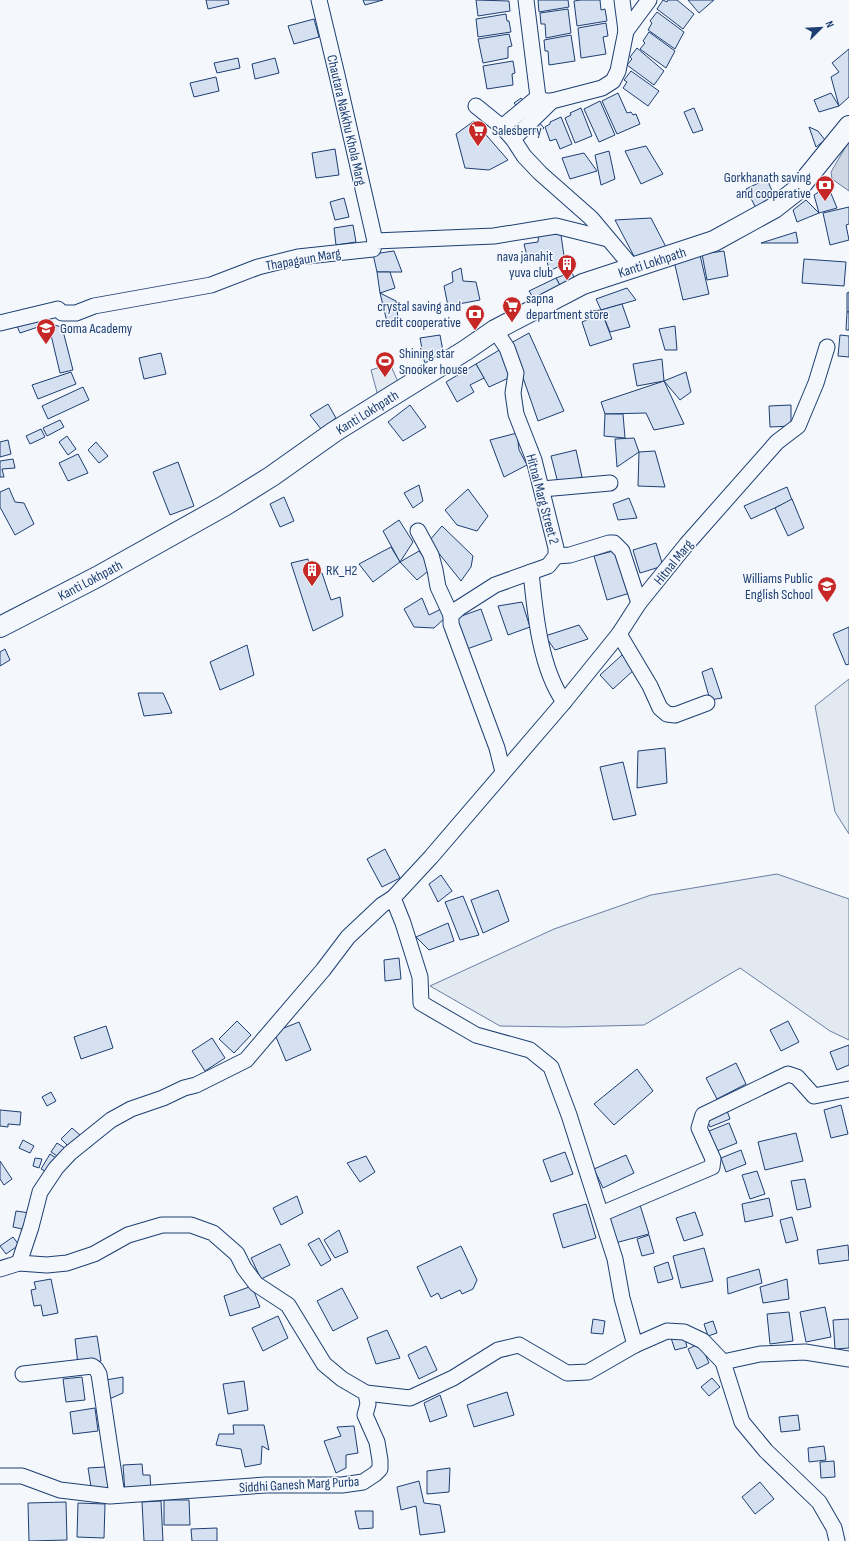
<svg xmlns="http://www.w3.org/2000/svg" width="849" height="1541" font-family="'Sofia Sans Condensed',sans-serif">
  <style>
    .green { fill: #e3e9f0; stroke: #687fa3 }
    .water { fill: #cfd7e4; stroke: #687fa3 }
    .building { fill: #d5e0f0; stroke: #1d3f73 }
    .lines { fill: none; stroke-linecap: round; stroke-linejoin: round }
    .minor-casing { stroke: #1d3f73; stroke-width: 17 }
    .major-casing { stroke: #1d3f73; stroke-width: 22 }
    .minor { stroke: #f4f7fb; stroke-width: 15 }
    .major { stroke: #f4f7fb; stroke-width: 20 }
    .labels { text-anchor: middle; stroke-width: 3; stroke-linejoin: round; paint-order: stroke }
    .street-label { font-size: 14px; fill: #1d3f73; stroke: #f4f7fb }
    .poi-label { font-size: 14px; fill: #1d3f73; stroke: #f4f7fb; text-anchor: start }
  </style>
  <rect width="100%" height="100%" fill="#f4f7fb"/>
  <g class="green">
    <polygon points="390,364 400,386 378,396 371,370"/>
    <polygon points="849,679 849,834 835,812 815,706"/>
    <polygon points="777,874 849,899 849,1040 830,1031 740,968 644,1025 563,1027 500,1026 430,986 554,929 651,895"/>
  </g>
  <polygon class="water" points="849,141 849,191 832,179 831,172"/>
  <g class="building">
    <polygon points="206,0 228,0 229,4 208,9"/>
    <polygon points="363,0 383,0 365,5"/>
    <polygon points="476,0 509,1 510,11 478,16"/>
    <polygon points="538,0 568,0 569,7 539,12"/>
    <polygon points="581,0 600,0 601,10 605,9 607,21 577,26 574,1"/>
    <polygon points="663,0 667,2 668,0 677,0 694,14 683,29 657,9"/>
    <polygon points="688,0 714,0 699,13"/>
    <polygon points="568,9 571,33 546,38 545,24 541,24 540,13"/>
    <polygon points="657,12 684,32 675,49 648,30 652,23 650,21"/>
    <polygon points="506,14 507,21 509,21 511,32 478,37 476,19"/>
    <polygon points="314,19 319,37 294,44 288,26"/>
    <polygon points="606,23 608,36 603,37 606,54 581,58 578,28"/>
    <polygon points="649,32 675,51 666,68 640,49 645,43 643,41"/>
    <polygon points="509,34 512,46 508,47 508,58 483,63 478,39"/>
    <polygon points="571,35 575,61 549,65 548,51 545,51 544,40"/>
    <polygon points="637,48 664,71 654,85 627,65 632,59 630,57"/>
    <polygon points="849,49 849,97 839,106 831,77 839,72 832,63"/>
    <polygon points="238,58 240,68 217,73 214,63"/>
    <polygon points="275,58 279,73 255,79 252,64"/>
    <polygon points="513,61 515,73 512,74 513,85 487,89 483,66"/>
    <polygon points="631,71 659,91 648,106 623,88 627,82 624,80"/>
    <polygon points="216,77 219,91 194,97 190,83"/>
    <polygon points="618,93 627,113 631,112 633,115 636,114 640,124 617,134 602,101"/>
    <polygon points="831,93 839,106 819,112 814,100"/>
    <polygon points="521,98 526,104 519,109 514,103"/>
    <polygon points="600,101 615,135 599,142 584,109"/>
    <polygon points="581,108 592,136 575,143 565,118 571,115 570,113"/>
    <polygon points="694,108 703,130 693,133 684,112"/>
    <polygon points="561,117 572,144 560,149 556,139 550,141 545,127 550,124 550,122"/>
    <polygon points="474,121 508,160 489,170 465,168 456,134"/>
    <polygon points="538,121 544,128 537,133 532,127"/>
    <polygon points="809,127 818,131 825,140 816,147"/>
    <polygon points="646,146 663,174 641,184 625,151"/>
    <polygon points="335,149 339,175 316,178 312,153"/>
    <polygon points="609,151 615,179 601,185 595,155"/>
    <polygon points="584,153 597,171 570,179 562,158"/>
    <polygon points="767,179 775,198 757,210 746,189"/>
    <polygon points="828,186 837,208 819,213 814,195"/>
    <polygon points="344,198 349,217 335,220 330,202"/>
    <polygon points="806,200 819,213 797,222 793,210"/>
    <polygon points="849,207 849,224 846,225 849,240 830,245 823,213"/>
    <polygon points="651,218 666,247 636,260 615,220"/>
    <polygon points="353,225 356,242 336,245 334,228"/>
    <polygon points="539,232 561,235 565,263 550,271 546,259 527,256 524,244 538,242"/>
    <polygon points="796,232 798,243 761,243"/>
    <polygon points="394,251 402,272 377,272 373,254"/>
    <polygon points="724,251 728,276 707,280 702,254"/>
    <polygon points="700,255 709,294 683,300 674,261"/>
    <polygon points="804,259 846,262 844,286 802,283"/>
    <polygon points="461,268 463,281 476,282 480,300 448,306 444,286 453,282 452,272"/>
    <polygon points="377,272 390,272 395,288 380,293"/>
    <polygon points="572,272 576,284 562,289 556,278"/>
    <polygon points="556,278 562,289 537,304 529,291"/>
    <polygon points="627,288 636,300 601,310 596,299"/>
    <polygon points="849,292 849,312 847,312 847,293"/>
    <polygon points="380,293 396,301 398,318 387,322"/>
    <polygon points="622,304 630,327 610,332 601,310"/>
    <polygon points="601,310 612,339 590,346 582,322 592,318 590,311"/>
    <polygon points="847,312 849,312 849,330 846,330"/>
    <polygon points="41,316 46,323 62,327 73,370 60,373 51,335 41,332 41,326 20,333 16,324"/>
    <polygon points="675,326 677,350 665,350 659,329"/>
    <polygon points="529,333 564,411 538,421 511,343"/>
    <polygon points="440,335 445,362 425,365 420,338"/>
    <polygon points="840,335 849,336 849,357 838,356"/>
    <polygon points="501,349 513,376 489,387 476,364"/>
    <polygon points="161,353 166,374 144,379 139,358"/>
    <polygon points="662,359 664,381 637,386 633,364"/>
    <polygon points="476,364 484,378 470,385 474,392 457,402 446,382"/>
    <polygon points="71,372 76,384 38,399 32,385"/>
    <polygon points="686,372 691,392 680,400 664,381"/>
    <polygon points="664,381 684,424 654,430 646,413 605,414 601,402"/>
    <polygon points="83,387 89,400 48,419 42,406"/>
    <polygon points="328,404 336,418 321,429 310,415"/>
    <polygon points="410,405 426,427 403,441 388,422"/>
    <polygon points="791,405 791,426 770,427 769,406"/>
    <polygon points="605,414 623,414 625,438 604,436"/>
    <polygon points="60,420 64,427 47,436 43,428"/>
    <polygon points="41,429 45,437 30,444 26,436"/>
    <polygon points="517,433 519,450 527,465 504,477 490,440"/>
    <polygon points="67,436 76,449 68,455 59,442"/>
    <polygon points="634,438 639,452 617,467 615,439"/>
    <polygon points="8,440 11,454 0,457 0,442"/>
    <polygon points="96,442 108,456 99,463 88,450"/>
    <polygon points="576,450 582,477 558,483 551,456"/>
    <polygon points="655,451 665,487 638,486 639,452"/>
    <polygon points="78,454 88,473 68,481 59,463"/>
    <polygon points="13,459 15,468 2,469 4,477 0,477 0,461"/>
    <polygon points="178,462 194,506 170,515 153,472"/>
    <polygon points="419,485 423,501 413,508 404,493"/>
    <polygon points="787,487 792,500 751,519 744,506"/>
    <polygon points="9,488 15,502 24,503 34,524 15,535 0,507 0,492"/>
    <polygon points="468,489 488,516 477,531 457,525 445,510"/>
    <polygon points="284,497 294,521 280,527 270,504"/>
    <polygon points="629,498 637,518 618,520 613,504"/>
    <polygon points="792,499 804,528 788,536 775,508"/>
    <polygon points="399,520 413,542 400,562 383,531"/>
    <polygon points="442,526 473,556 471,567 461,581 429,541"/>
    <polygon points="656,543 663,566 640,573 633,550"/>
    <polygon points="391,547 400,562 373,582 359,564"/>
    <polygon points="617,550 630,593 607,600 594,556"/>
    <polygon points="419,551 432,568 417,580 400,562"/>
    <polygon points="308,559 312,576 322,573 331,600 340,597 343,616 313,631 291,563"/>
    <polygon points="422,598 429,615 443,608 446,617 434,628 414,627 404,609"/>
    <polygon points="522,602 530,627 508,635 498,606"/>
    <polygon points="481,609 492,640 467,649 456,618"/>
    <polygon points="579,625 588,639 555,650 545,636"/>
    <polygon points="849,627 849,664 846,665 833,634"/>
    <polygon points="247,645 254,675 220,690 210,662"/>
    <polygon points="5,649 10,660 0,666 0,652"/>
    <polygon points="622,655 635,669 613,689 600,675"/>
    <polygon points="712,668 722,698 710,700 702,672"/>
    <polygon points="138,693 163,693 172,713 144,716"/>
    <polygon points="665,748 667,783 637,788 638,751"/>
    <polygon points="623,762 636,815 613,820 600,767"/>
    <polygon points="385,849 400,878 382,887 367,859"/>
    <polygon points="441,875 452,891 438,902 429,884"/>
    <polygon points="498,890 509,921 483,933 471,900"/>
    <polygon points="463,896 479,935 460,940 445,902"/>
    <polygon points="448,923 454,941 429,950 416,937"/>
    <polygon points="399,958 401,979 385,981 384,960"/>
    <polygon points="237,1021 251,1035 234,1053 219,1039"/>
    <polygon points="788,1021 799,1042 781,1051 770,1030"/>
    <polygon points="299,1022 311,1050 286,1061 274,1032"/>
    <polygon points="106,1026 113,1048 81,1059 74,1037"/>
    <polygon points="212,1038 225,1058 205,1071 192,1051"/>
    <polygon points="849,1045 849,1065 837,1070 830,1052"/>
    <polygon points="736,1063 746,1084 717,1099 706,1078"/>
    <polygon points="637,1069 653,1091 614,1125 594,1104"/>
    <polygon points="51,1092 56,1101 47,1106 42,1097"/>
    <polygon points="841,1105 848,1134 831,1138 824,1110"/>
    <polygon points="726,1108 730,1119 710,1127 705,1116"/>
    <polygon points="0,1110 21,1112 20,1125 8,1124 8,1127 0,1126"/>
    <polygon points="729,1123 737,1143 717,1151 709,1131"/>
    <polygon points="72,1128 80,1135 72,1143 71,1149 61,1139"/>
    <polygon points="796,1133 803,1161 765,1170 758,1142"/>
    <polygon points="23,1140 34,1146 30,1153 19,1148"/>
    <polygon points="57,1143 68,1150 62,1159 51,1152"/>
    <polygon points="741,1150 746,1164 726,1172 721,1158"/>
    <polygon points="565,1152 573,1174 551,1182 543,1160"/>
    <polygon points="50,1154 59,1160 51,1174 41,1169"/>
    <polygon points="626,1155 634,1173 603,1188 594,1169"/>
    <polygon points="366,1156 375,1172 360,1182 347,1163"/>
    <polygon points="35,1158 42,1159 39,1168 33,1166"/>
    <polygon points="0,1161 12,1179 4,1185 0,1179"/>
    <polygon points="757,1171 765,1194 750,1199 742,1175"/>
    <polygon points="805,1179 811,1207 797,1210 791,1181"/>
    <polygon points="297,1196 303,1213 281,1225 273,1208"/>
    <polygon points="769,1198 773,1216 745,1222 742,1204"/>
    <polygon points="586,1204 596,1238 563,1248 553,1214"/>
    <polygon points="640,1205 649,1234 615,1243 607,1215"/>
    <polygon points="16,1211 30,1213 27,1232 21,1231 22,1229 13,1227"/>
    <polygon points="695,1212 703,1235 684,1241 676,1218"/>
    <polygon points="792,1217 798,1240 786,1243 780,1220"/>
    <polygon points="339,1230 348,1252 335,1258 324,1240"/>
    <polygon points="649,1235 654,1253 642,1256 637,1239"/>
    <polygon points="13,1237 19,1245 6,1254 0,1246"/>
    <polygon points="319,1238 331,1260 321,1266 308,1244"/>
    <polygon points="280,1244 290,1265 261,1279 251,1258"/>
    <polygon points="848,1245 849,1260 819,1264 817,1250"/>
    <polygon points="461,1246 477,1280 473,1289 462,1294 460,1290 441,1299 438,1293 431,1297 417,1267"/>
    <polygon points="704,1248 713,1281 681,1288 673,1256"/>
    <polygon points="668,1262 673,1279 658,1283 654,1267"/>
    <polygon points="759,1269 762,1283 728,1294 727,1278"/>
    <polygon points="51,1279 58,1313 43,1316 41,1305 34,1306 31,1290 36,1289 34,1282"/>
    <polygon points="787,1279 789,1299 763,1303 760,1287"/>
    <polygon points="252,1286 260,1307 230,1316 224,1296"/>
    <polygon points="342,1288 358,1318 333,1331 317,1301"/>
    <polygon points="825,1307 831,1337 806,1342 800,1312"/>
    <polygon points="789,1312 793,1341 770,1344 767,1314"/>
    <polygon points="278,1316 288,1338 263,1351 252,1328"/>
    <polygon points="593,1319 605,1321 603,1334 591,1333"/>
    <polygon points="849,1319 849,1348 835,1349 833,1320"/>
    <polygon points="713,1321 717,1333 708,1336 704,1324"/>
    <polygon points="387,1330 400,1358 376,1364 367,1338"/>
    <polygon points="684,1335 687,1347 675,1350 671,1338"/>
    <polygon points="97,1336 101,1361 78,1364 75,1339"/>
    <polygon points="700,1343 709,1363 697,1369 688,1349"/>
    <polygon points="426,1346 437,1370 419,1379 408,1355"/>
    <polygon points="82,1377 85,1400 66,1402 63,1379"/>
    <polygon points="123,1377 123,1393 107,1400 106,1380"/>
    <polygon points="712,1378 720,1387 709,1396 701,1387"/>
    <polygon points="244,1381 248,1410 228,1414 223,1384"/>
    <polygon points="507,1392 514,1415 474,1427 467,1405"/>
    <polygon points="440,1395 447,1416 430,1422 424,1403"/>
    <polygon points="95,1408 98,1431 73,1434 70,1412"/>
    <polygon points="798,1415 800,1430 781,1432 779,1417"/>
    <polygon points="233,1425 264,1425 269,1450 262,1446 261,1464 245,1467 241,1449 216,1445 219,1434 234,1434"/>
    <polygon points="354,1426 358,1453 346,1455 346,1468 336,1473 324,1441 341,1436 337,1427"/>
    <polygon points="824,1446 826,1460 809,1462 808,1448"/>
    <polygon points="834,1461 835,1477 821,1478 820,1462"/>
    <polygon points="142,1464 143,1475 150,1475 151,1491 125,1493 123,1465"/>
    <polygon points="105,1467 111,1490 92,1493 88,1468"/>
    <polygon points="450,1468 449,1492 427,1494 427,1471"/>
    <polygon points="419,1481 424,1503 440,1505 445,1532 420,1535 416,1506 401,1510 397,1487"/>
    <polygon points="760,1482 774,1499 755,1514 742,1497"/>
    <polygon points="164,1500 189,1500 190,1525 164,1525"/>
    <polygon points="161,1501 163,1541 144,1541 142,1502"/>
    <polygon points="66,1502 67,1540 29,1541 28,1503"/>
    <polygon points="78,1503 105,1504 104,1538 77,1537"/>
    <polygon points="355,1511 373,1511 373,1528 359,1529"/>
    <polygon points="217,1528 217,1541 192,1541 191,1529"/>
  </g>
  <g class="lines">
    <g class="minor-casing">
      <g id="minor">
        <polyline points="319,0 337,75 375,241"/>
        <polyline points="526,0 538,97 544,101 552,101 602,88 613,81 618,71 626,31 622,0"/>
        <polyline points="626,31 649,0"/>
        <polyline points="476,106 502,127 513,139 524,156 540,173 591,218 633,268"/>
        <polyline points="502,127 538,97"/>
        <polyline points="513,139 552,101"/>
        <polyline points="0,323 58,309 62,313 76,313 94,306 211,285 258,267 298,257 373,249 375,241 494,236 556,226 608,239"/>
        <polyline points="495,330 507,348 516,373 513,393 516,414 534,460 556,548 556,556 548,566 495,585 459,608 451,615 451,624 497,748 503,772"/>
        <polyline points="542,489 610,483"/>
        <polyline points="418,531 431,555 435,570 438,587 451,615"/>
        <polyline points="556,556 570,555 609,543 614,543 622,551 639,603"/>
        <path d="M 531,572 C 535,613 540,668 564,702"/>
        <polyline points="619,634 650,686 660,708 667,714 675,715 707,703"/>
        <polyline points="601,1214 712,1167 713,1159 699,1128 703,1115 788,1074 797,1077 814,1096 849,1089"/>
        <polyline points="19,1263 31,1227 40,1192 56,1168 70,1153 111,1120 131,1109 163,1098 184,1088 196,1085 246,1060 323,970 348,937 382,905 393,898"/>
        <polyline points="0,1269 19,1263 47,1265 67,1263 94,1254 128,1235 162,1225 191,1225 213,1233 237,1254 244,1268 256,1284 288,1305 324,1364 342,1379 366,1393 368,1404 365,1415 377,1442 380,1460 380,1469 375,1474 363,1482 342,1485 266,1485 110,1496 60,1490 22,1476 0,1476"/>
        <polyline points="635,1345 622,1298 615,1259 569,1115 551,1067 530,1050 476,1035 421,1003 420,977 403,923 393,898 431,857 564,702 619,634 639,603 686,545 777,442 798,426 816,383 827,347"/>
        <polyline points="723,1362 760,1354 805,1352 849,1359"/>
        <polyline points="23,1374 92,1366 96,1369 99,1374 117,1495"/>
        <polyline points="366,1393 410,1398 453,1378 498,1350 519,1345 567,1373 588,1372 635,1345 667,1331 684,1332 703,1341 723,1362 742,1422 766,1451 819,1502 834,1528 837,1541"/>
      </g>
    </g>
    <g class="major-casing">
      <polyline id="major" points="0,627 97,577 224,506 272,476 334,432 466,350 495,330 583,284 714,241 774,208 797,190 849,126"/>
    </g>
    <use href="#minor" class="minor"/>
    <use href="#major" class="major"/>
  </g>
  <defs>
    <g id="supermarket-pin" transform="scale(1)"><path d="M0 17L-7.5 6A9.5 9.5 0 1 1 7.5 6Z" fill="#c62828" stroke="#f4f7fb"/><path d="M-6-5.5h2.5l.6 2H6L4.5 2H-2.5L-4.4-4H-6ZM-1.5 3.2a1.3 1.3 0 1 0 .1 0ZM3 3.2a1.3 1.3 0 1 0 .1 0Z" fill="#fff"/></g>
    <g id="bank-pin" transform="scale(1)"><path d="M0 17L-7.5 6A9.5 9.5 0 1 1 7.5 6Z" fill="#c62828" stroke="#f4f7fb"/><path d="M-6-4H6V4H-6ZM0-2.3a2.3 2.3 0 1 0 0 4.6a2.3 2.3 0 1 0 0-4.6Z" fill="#fff"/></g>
    <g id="building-pin" transform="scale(1)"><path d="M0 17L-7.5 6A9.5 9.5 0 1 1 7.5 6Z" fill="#c62828" stroke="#f4f7fb"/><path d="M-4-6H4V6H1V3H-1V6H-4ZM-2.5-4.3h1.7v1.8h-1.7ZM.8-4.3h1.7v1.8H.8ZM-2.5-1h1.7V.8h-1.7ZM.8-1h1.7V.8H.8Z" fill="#fff"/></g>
    <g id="school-pin" transform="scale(1)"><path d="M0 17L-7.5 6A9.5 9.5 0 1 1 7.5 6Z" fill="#c62828" stroke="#f4f7fb"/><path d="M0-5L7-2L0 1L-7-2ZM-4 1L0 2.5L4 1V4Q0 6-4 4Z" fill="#fff"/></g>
    <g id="stadium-pin" transform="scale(1)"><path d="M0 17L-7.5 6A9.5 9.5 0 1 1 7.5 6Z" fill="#c62828" stroke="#f4f7fb"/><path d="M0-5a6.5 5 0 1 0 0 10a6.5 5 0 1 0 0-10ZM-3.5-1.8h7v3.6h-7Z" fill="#fff"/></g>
  </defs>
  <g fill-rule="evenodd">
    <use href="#supermarket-pin" x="478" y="130"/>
    <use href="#bank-pin" x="825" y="185"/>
    <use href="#building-pin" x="567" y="264"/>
    <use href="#supermarket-pin" x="512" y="306"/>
    <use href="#bank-pin" x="475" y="314"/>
    <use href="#school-pin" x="46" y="328"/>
    <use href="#stadium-pin" x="385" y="361"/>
    <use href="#building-pin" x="312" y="570"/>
    <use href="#school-pin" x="827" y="586"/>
  </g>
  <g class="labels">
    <g class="street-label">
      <text transform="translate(347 120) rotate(77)" y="5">Chautara Nakkhu Khola Marg</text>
      <text transform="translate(303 259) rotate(-10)" y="5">Thapagaun Marg</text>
      <text transform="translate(652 262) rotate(-18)" y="5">Kanti Lokhpath</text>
      <text transform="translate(367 412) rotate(-32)" y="5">Kanti Lokhpath</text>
      <text transform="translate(543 499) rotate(75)" y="5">Hitnal Marg Street 2</text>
      <text transform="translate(673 562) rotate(-51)" y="5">Hitnal Marg</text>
      <text transform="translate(90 580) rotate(-28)" y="5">Kanti Lokhpath</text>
      <text transform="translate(299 1484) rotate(-3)" y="5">Siddhi Ganesh Marg Purba</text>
    </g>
    <g class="poi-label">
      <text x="492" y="135">Salesberry</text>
      <text x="811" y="182" text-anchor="end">Gorkhanath saving<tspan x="811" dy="16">and cooperative</tspan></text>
      <text x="553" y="261" text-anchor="end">nava janahit<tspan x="553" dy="16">yuva club</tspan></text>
      <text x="526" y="303">sapna<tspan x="526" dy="16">department store</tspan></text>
      <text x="461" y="311" text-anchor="end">crystal saving and<tspan x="461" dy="16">credit cooperative</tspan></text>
      <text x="60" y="333">Goma Academy</text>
      <text x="399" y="358">Shining star<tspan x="399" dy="16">Snooker house</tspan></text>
      <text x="326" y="575">RK_H2</text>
      <text x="813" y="583" text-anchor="end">Williams Public<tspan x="813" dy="16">English School</tspan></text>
    </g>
  </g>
  <g transform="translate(821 28) rotate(66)" stroke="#f4f7fb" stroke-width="3" paint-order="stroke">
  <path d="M0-3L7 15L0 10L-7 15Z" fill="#1d3f73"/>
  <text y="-6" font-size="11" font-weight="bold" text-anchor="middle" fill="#1d3f73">N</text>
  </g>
</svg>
